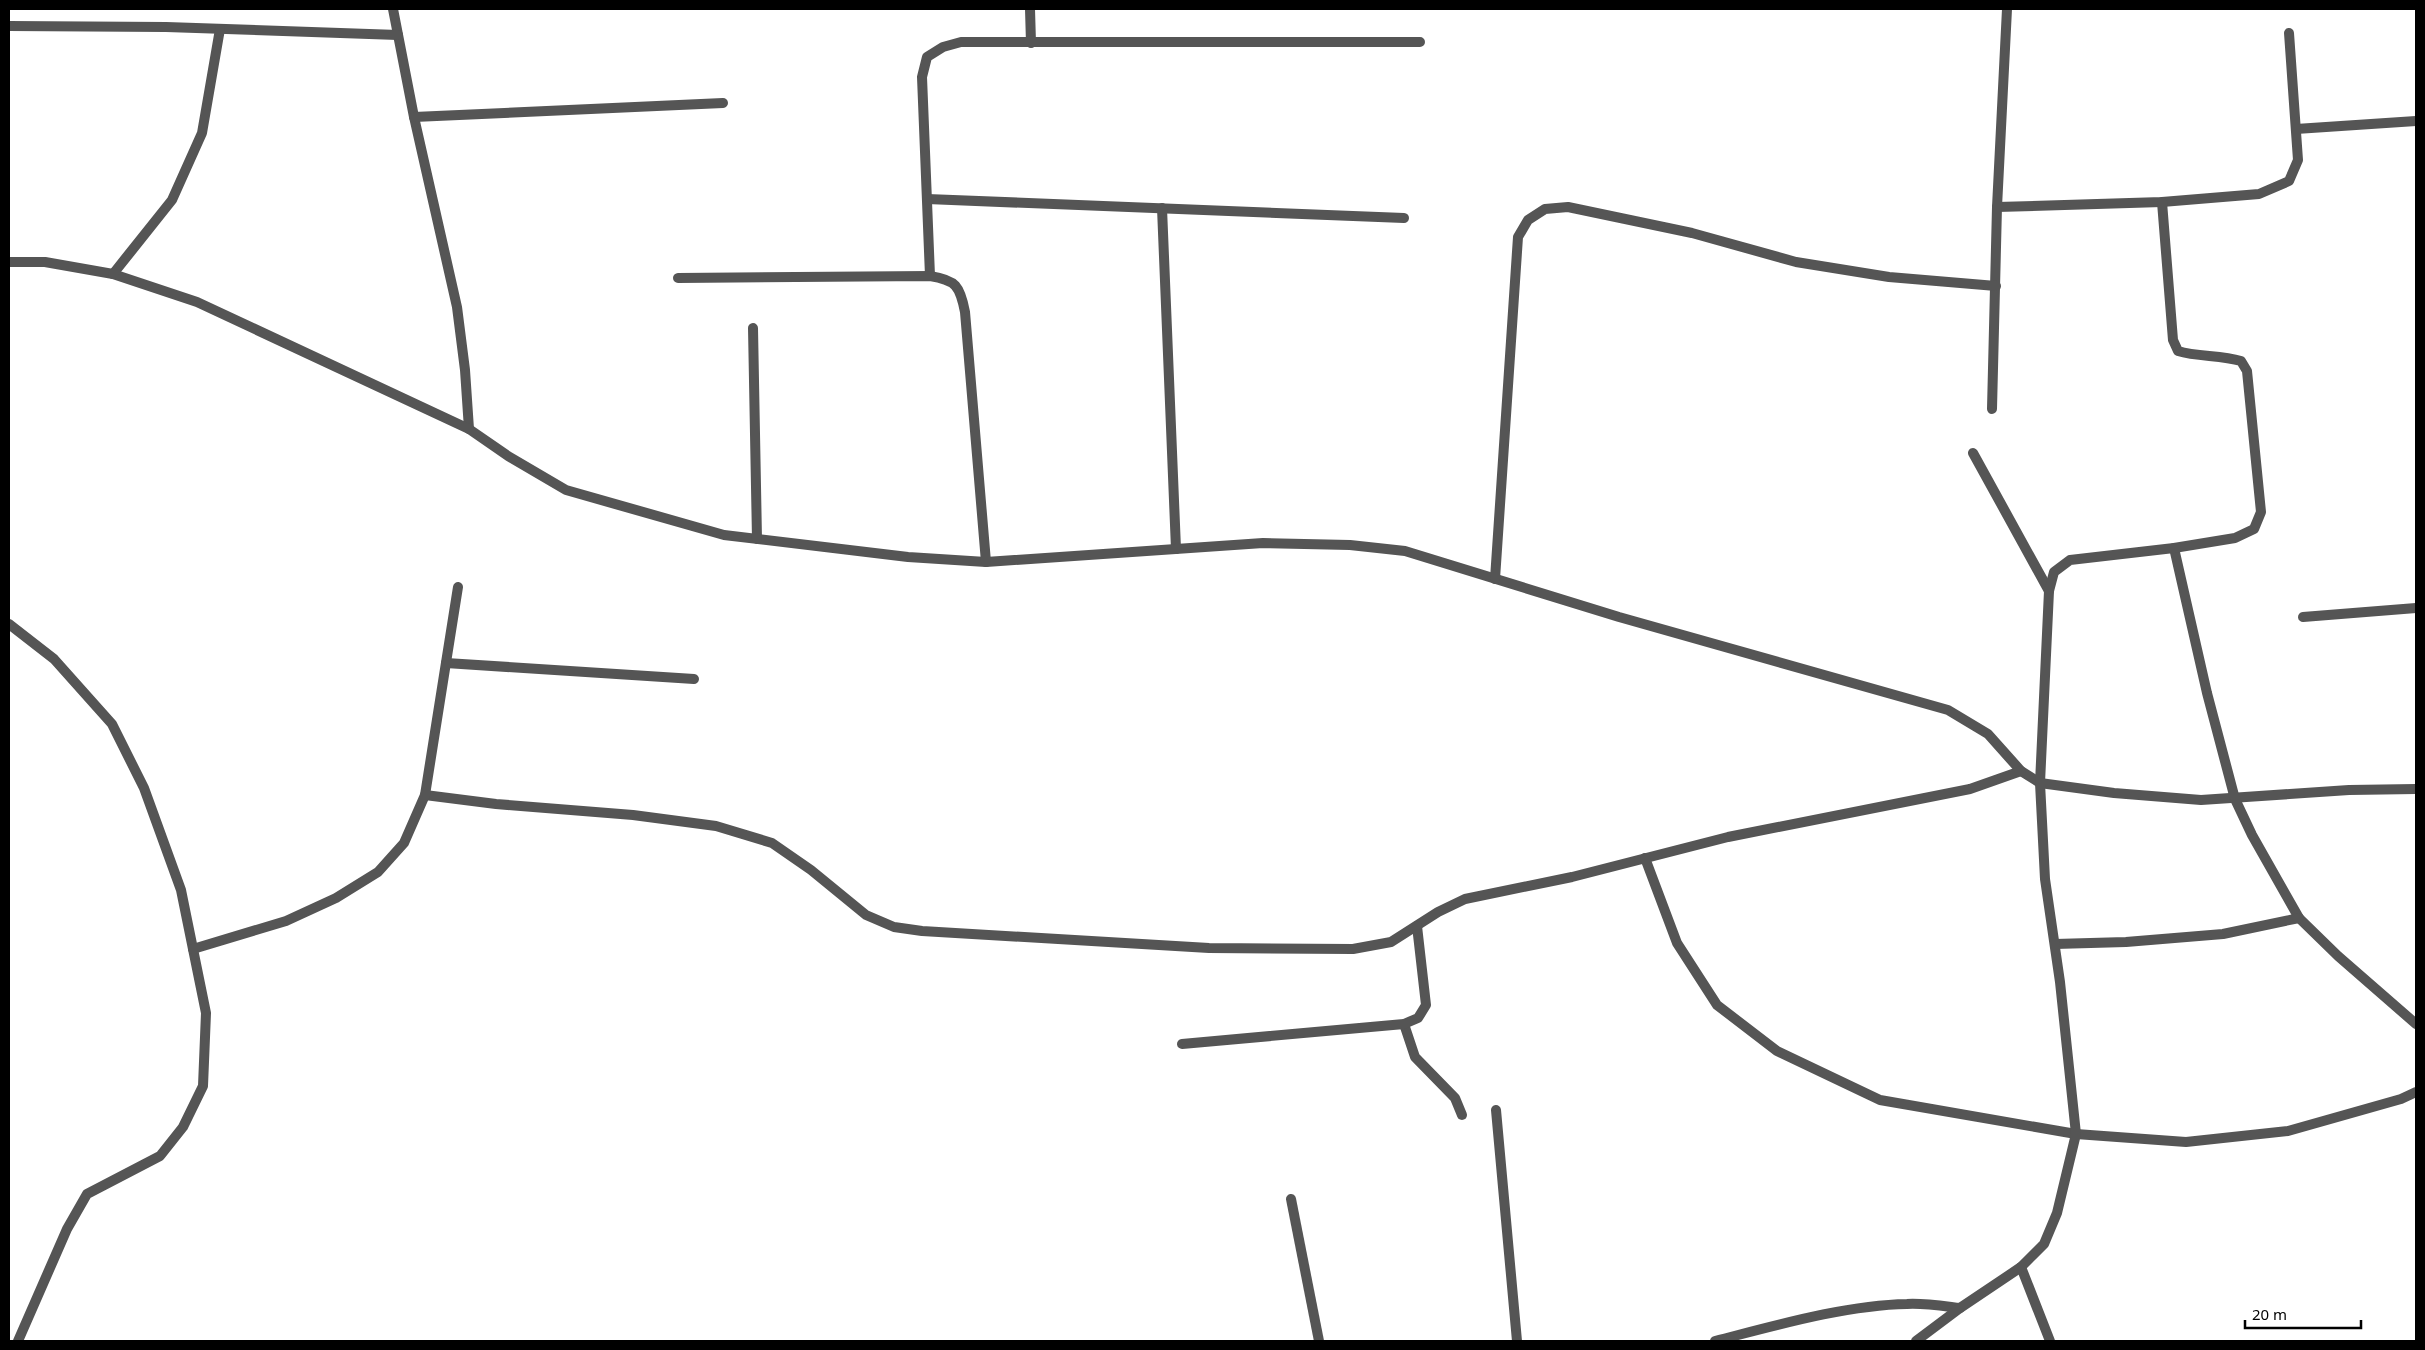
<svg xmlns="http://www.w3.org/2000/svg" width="2425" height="1350" font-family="'Noto Sans',sans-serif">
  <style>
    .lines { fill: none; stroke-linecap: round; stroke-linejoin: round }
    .street { stroke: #555; stroke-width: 10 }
  </style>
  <rect width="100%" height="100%" fill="#fff"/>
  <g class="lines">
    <g class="street">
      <polyline points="393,9 414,117 457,307 465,370 469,429"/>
      <polyline points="1030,9 1031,43"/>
      <polyline points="9,26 166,27 398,35"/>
      <polyline points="414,117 723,103"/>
      <polyline points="2296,129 2416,121"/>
      <polyline points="927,199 1404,218"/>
      <polyline points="1997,207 2162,202 2259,194 2289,181 2298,160 2289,33"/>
      <polyline points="1162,208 1176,549"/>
      <polyline points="9,262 45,262 113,274 197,302 469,429 508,456 566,490 724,535 908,557 986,562 1263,543 1350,545 1405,551 1619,617 1948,710 1988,734 2021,771 2040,783 2114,793 2201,800 2349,790 2416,789"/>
      <polyline points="113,274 172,200 202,133 220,29"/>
      <polyline points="930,276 922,77 927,57 943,47 961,42 1420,42"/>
      <path d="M 678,278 L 930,276 C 956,280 960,286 965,312 L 986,562"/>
      <polyline points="753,328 757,539"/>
      <polyline points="1992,409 1997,207 2007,9"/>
      <polyline points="1973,453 2049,591"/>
      <polyline points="2174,548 2207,693 2235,799 2252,835 2299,918 2338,956 2416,1024"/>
      <polyline points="1495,579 1518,237 1528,220 1545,209 1568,207 1692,233 1796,262 1889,277 1996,286"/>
      <polyline points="2303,617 2416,608"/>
      <polyline points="9,624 54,659 112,724 144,788 181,890 206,1013 203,1086 183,1127 160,1156 87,1194 67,1229 18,1341"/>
      <polyline points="446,663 694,679"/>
      <polyline points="425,795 496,804 633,815 716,826 772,843 811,870 866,915 894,927 922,931 1209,948 1353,949 1391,942 1438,912 1465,899 1572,877 1728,837 1970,789 2021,771"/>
      <polyline points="1645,858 1677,943 1717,1005 1777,1051 1880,1100 2076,1134 2186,1142 2288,1131 2401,1099 2416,1092"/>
      <polyline points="2055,944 2126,942 2223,934 2299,918"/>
      <polyline points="193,949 286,921 336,898 378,872 404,843 425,795 458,587"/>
      <polyline points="1404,1024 1415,1057 1455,1098 1462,1115"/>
      <polyline points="1182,1044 1404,1024 1418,1018 1426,1005 1417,926"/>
      <polyline points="1496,1110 1517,1341"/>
      <polyline points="1291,1199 1319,1341"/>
      <polyline points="2021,1267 2050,1341"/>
      <path d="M 1715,1341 C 1774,1326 1846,1305 1907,1304 C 1924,1303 1943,1306 1960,1308"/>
      <path d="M 1916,1341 L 1960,1308 L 2021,1267 L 2044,1244 L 2057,1213 L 2076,1134 L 2060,982 L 2045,879 L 2040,783 L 2049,591 L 2054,572 L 2070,560 L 2174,548 L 2235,538 L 2254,529 L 2261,512 L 2247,371 L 2241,361 C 2220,355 2198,357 2178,351 L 2173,340 L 2162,202"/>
    </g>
  </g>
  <rect width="2425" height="1350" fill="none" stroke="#000000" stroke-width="20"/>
  <path d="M2245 1320v8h116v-8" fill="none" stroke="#000000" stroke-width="2.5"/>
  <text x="2252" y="1320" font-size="15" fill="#000000" stroke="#ffffff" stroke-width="4" paint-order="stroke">20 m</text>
</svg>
